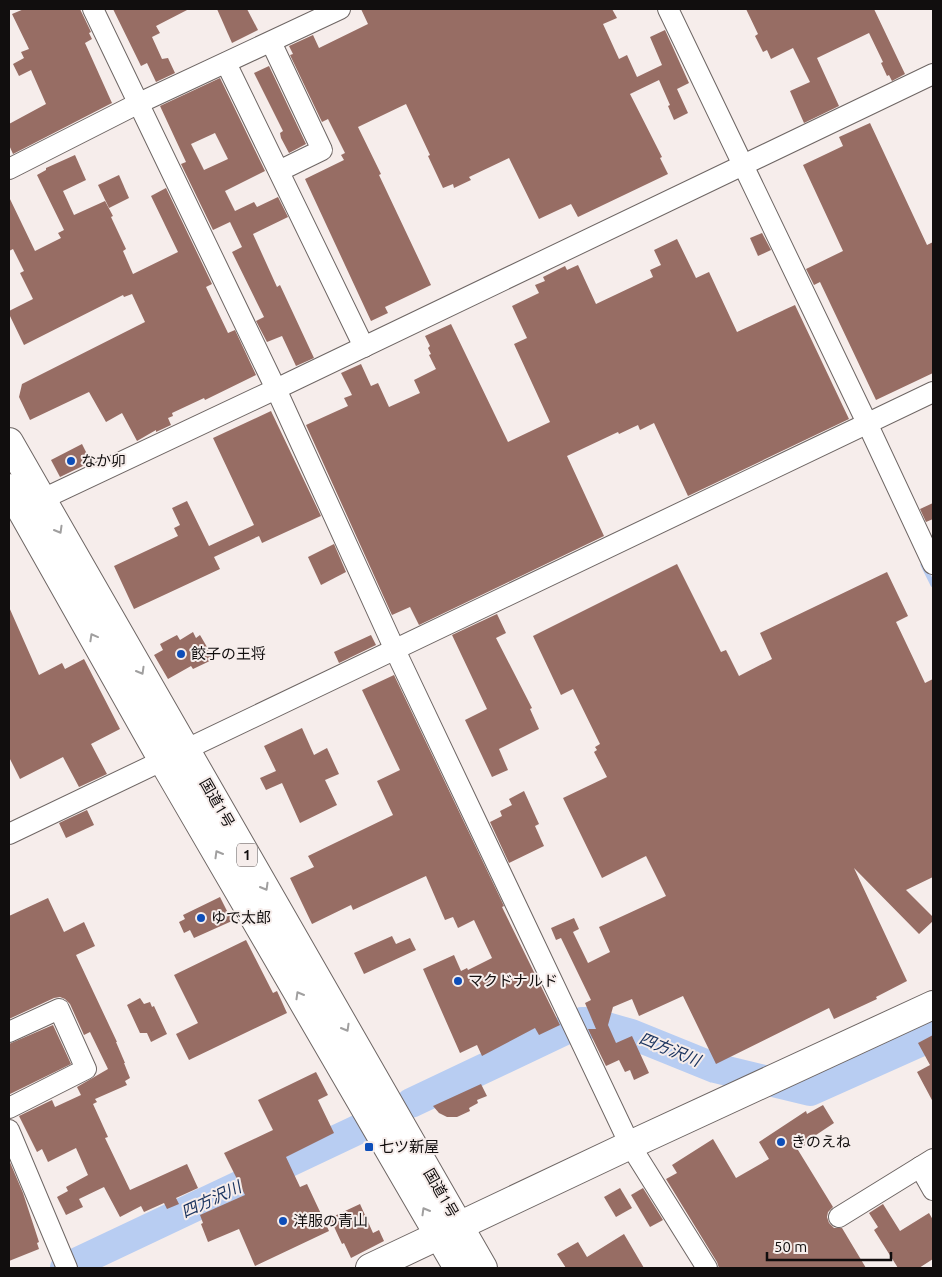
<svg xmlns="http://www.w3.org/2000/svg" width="942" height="1277" font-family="Ubuntu,'Noto Sans JP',sans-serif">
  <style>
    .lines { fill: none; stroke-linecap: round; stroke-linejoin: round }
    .stream { stroke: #b8cdf2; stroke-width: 5 }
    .river { stroke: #b8cdf2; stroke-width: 30 }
    .building { fill: #976d64; fill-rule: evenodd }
    .street-casing { stroke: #6e6664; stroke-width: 22 }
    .secondary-casing { stroke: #6e6664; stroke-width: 30 }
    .highway-casing { stroke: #6e6664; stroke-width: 30 }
    .street { stroke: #fff; stroke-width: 20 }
    .secondary { stroke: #fff; stroke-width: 28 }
    .highway { stroke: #fff; stroke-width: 28 }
    .oneway { stroke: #a09f9f }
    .poi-dot { fill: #0d4eb9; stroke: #f6edeb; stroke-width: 2 }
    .labels { text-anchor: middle; stroke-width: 4; stroke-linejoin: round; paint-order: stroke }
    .shield { fill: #f6edeb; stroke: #565150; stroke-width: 1 }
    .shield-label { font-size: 14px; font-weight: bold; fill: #110e0e }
    .poi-label { font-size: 15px; fill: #110e0e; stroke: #f6edeb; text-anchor: start }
    .street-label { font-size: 15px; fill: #110e0e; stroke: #f6edeb }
    .water-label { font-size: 16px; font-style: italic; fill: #17315d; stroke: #f6edeb }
  </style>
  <rect width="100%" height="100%" fill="#f6edeb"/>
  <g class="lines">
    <polyline class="stream" points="923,565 933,585"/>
    <g class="river">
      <polyline points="411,1103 582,1022 589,1022 631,1034 715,1068 810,1091 933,1036"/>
      <polyline points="65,1268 357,1130"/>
    </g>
  </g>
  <g class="building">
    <polygon points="24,9 80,9 91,32 89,33 92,39 85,43 112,103 13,154 9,145 9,124 46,104 31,70 19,76 13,64 24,58 21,52 29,49 12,14"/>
    <polygon points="113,9 189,9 156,26 160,33 152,37 162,59 168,58 175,73 156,82 147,63 141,66"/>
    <polygon points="217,9 247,9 258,30 232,43"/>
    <polygon points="361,9 612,9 617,18 603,24 619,59 627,55 637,77 662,65 650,37 665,30 689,83 677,89 688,113 674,120 668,106 670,105 659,80 630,94 662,157 660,158 668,174 578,217 571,204 539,219 509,158 469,177 471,180 454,188 453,184 443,188 428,156 430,155 406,104 358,127 381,174 379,175 431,285 385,307 388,313 371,321 305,179 344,160 341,155 345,153 328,119 322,122 290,55 293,54 289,46 313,35 319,48 368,24"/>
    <polygon points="746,9 874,9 905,74 892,81 889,75 887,76 881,63 883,62 869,33 817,58 839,106 804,123 790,91 810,82 793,48 771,59 767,50 763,52 755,36 758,34"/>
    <polygon points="269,66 306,144 289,153 281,138 280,133 283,131 254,73"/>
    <path d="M 220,78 L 265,171 L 225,191 L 235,211 L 254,202 L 257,207 L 278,197 L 288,217 L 253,234 L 277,287 L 280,285 L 314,358 L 296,366 L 282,336 L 267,342 L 256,321 L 264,317 L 232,252 L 242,247 L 230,222 L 213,230 L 181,164 L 186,162 L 160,106 ZM 215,133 L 228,159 L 204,170 L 191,144 Z"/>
    <polygon points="870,123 927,245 933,242 933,373 876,400 820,282 814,285 806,269 843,251 803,165 843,146 839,137"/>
    <polygon points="75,155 86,180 63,191 74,215 105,201 113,216 111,217 126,249 123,251 133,274 178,252 151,196 166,188 212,284 206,287 228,333 235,330 256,375 205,400 204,398 172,413 173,416 168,418 171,425 156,432 156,430 137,441 122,413 106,422 89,392 30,420 19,397 22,384 145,322 132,294 124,297 123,295 24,345 9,314 9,311 33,299 20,273 24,271 13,249 9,251 9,197 35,251 61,238 58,233 64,230 37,175 46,170 46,168"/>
    <polygon points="119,175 129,198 109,208 98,185"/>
    <polygon points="762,233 771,250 758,256 750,238"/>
    <polygon points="677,239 696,278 709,272 737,332 795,305 849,419 688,496 654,423 640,430 638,425 619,434 618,432 567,456 604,536 419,625 410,607 392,615 306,425 348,406 344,398 352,395 341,373 361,364 371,386 378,383 389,407 420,393 414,380 436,369 429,355 431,354 428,348 430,346 425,336 451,324 508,442 550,422 514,344 527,338 512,306 539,293 535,285 545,281 543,277 565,266 567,270 578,265 596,304 653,277 650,270 661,265 654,250"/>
    <polygon points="271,411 321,516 262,543 259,536 214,557 220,569 134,609 114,566 178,536 174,528 180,525 172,508 187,501 209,546 254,525 213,438"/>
    <polygon points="82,444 91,462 60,477 51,460"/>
    <polygon points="933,503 933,519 926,522 920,509"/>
    <polygon points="334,544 346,572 321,585 308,557"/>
    <polygon points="677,564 721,652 726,650 739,676 772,659 760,633 887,572 908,616 896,622 925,683 933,679 933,877 906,890 933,917 933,921 919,934 854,868 907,981 876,997 877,999 834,1019 829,1008 716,1064 683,996 639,1016 632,999 613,1007 608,1025 616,1043 632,1036 649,1073 634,1080 630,1070 625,1072 619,1060 606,1066 588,1029 596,1029 585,1003 591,1000 561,938 556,940 551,928 574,918 579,929 573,932 588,963 610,952 599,927 666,896 646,856 602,878 563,798 607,777 594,752 597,750 595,747 600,744 573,689 561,695 533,636"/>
    <polygon points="9,607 39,675 62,663 65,669 84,659 120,729 91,744 107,774 79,787 63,757 20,779 9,757"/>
    <polygon points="497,614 506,633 496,638 532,708 530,709 539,729 499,749 508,770 492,777 465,720 487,709 452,635"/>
    <polygon points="193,632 196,638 200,635 214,659 193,669 191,666 168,679 154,655 163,650 160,644 177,635 180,640"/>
    <polygon points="371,635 376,645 339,663 334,652"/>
    <polygon points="394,675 504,906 502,907 560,1025 539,1035 535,1028 482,1056 477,1045 460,1053 423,969 454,955 461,971 467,968 468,970 492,958 474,920 458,928 453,917 445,920 426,876 353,910 351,905 312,924 290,878 314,867 308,856 393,815 377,781 400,770 362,690"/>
    <polygon points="302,728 314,755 327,748 339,774 325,780 337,805 300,823 282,783 266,790 260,778 276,771 264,746"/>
    <polygon points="524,791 539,824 535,826 544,846 509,863 490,822 502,816 500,811 512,805 509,799"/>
    <polygon points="87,810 94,825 66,838 59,823"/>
    <polygon points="220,897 232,921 194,938 190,930 184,933 179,922 185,919 183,915"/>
    <polygon points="48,898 64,932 84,922 95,946 76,955 117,1042 116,1042 125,1063 124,1063 130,1078 125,1081 127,1085 95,1099 97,1102 93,1104 108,1137 105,1138 130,1190 187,1164 198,1188 176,1198 179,1204 167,1209 164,1203 144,1212 141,1206 120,1217 104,1187 79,1199 83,1207 66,1215 57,1197 68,1191 66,1187 88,1175 76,1148 48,1162 42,1149 37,1152 19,1116 52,1100 55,1107 81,1095 77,1087 108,1069 90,1032 84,1035 70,1004 65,999 60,997 54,998 9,1019 9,916"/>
    <polygon points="392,936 396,944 410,938 416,950 364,974 354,953"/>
    <polygon points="246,940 273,993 277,991 287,1013 189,1060 176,1034 198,1023 174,975"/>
    <polygon points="140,998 144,1004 150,1002 152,1007 154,1006 167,1034 151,1042 147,1033 140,1033 127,1005"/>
    <polygon points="53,1025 71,1064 10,1094 9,1044"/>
    <polygon points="933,1035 933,1102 917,1072 930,1065 918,1043"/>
    <polygon points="316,1072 328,1095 318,1100 334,1133 286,1157 300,1187 307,1184 329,1231 255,1266 239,1229 208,1242 201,1224 203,1223 200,1215 245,1195 224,1153 273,1130 258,1100"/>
    <polygon points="481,1084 487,1096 477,1100 478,1103 469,1108 470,1111 457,1117 447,1117 439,1113 433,1106"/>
    <polygon points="823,1105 834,1123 804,1143 805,1145 798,1150 833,1207 828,1212 827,1217 829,1223 834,1228 842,1228 866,1268 719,1268 717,1262 666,1179 677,1173 672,1165 713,1139 736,1178 769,1159 759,1142 806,1111 807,1114"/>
    <polygon points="9,1160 23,1193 39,1242 37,1243 39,1249 9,1261"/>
    <polygon points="620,1188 632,1208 616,1217 604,1197"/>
    <polygon points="643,1188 663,1220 650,1227 631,1195"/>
    <polygon points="360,1204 373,1233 379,1230 384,1241 351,1258 344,1243 342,1244 330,1218"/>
    <polygon points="883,1204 900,1231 929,1213 933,1220 933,1259 919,1268 898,1268 874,1230 878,1227 869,1213"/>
    <polygon points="624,1234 644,1268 566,1268 557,1254 578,1242 587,1257"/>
  </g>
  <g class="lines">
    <g class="street-casing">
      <g id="street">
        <polyline points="93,9 276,389 395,650 630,1145 707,1268"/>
        <polyline points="668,9 867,423 933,564"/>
        <polyline points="271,42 322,150 279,171"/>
        <polyline points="226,63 364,347"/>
        <polyline points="9,169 137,104 340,9"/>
        <polyline points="30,505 276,389 933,74"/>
        <polyline points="9,834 933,392"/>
        <polyline points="9,1032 59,1009 86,1069 9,1108"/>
        <polyline points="9,1130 67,1268"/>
        <polyline points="920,1167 933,1190"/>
        <polyline points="839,1217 933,1159"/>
      </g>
    </g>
    <g class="secondary-casing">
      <polyline id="secondary" points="370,1268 630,1145 933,1005"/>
    </g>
    <g class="highway-casing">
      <g id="highway">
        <polyline points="9,442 483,1268"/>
        <polyline points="9,488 162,759 458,1268"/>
      </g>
    </g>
    <use href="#street" class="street"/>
    <use href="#secondary" class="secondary"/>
    <use href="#highway" class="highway"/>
  </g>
  <defs><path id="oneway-chevron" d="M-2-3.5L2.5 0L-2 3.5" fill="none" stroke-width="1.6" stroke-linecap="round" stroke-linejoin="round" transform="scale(1.25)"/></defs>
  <g class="oneway">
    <use href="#oneway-chevron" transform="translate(59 530) rotate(60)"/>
    <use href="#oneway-chevron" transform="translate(93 637) rotate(-119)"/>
    <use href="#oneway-chevron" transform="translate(141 671) rotate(60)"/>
    <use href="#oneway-chevron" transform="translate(218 854) rotate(-120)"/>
    <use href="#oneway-chevron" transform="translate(265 887) rotate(60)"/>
    <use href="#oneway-chevron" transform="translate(299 995) rotate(-120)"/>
    <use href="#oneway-chevron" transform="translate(346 1028) rotate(60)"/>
    <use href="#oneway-chevron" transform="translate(425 1211) rotate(-120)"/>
  </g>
  <g class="poi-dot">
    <circle cx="71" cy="461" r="5"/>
    <circle cx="181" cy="654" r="5"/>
    <circle cx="201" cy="918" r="5"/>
    <circle cx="458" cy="981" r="5"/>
    <circle cx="781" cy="1142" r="5"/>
    <rect x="364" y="1142" width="10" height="10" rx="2.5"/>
    <circle cx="283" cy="1221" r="5"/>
  </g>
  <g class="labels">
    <rect class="shield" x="237" y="843.5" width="20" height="23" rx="4"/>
    <g class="shield-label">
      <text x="247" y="860">1</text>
    </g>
    <g class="poi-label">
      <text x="81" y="466">なか卯</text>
      <text x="191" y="659">餃子の王将</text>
      <text x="211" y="923">ゆで太郎</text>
      <text x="468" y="986">マクドナルド</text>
      <text x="791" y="1147">きのえね</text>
      <text x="379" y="1152">七ツ新屋</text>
      <text x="293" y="1226">洋服の青山</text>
    </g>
    <g class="street-label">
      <text transform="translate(217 803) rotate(60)" y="5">国道1号</text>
      <text transform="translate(441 1193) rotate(60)" y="5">国道1号</text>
    </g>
    <g class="water-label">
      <text transform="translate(670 1049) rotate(22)" y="6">四方沢川</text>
      <text transform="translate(211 1199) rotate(-25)" y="6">四方沢川</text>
    </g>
  </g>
  <rect width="942" height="1277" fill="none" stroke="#110e0e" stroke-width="20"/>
  <path d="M767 1252v8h124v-8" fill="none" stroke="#110e0e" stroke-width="2.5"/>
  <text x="774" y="1252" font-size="15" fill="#110e0e" stroke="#f6edeb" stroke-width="4" paint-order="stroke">50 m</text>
</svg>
